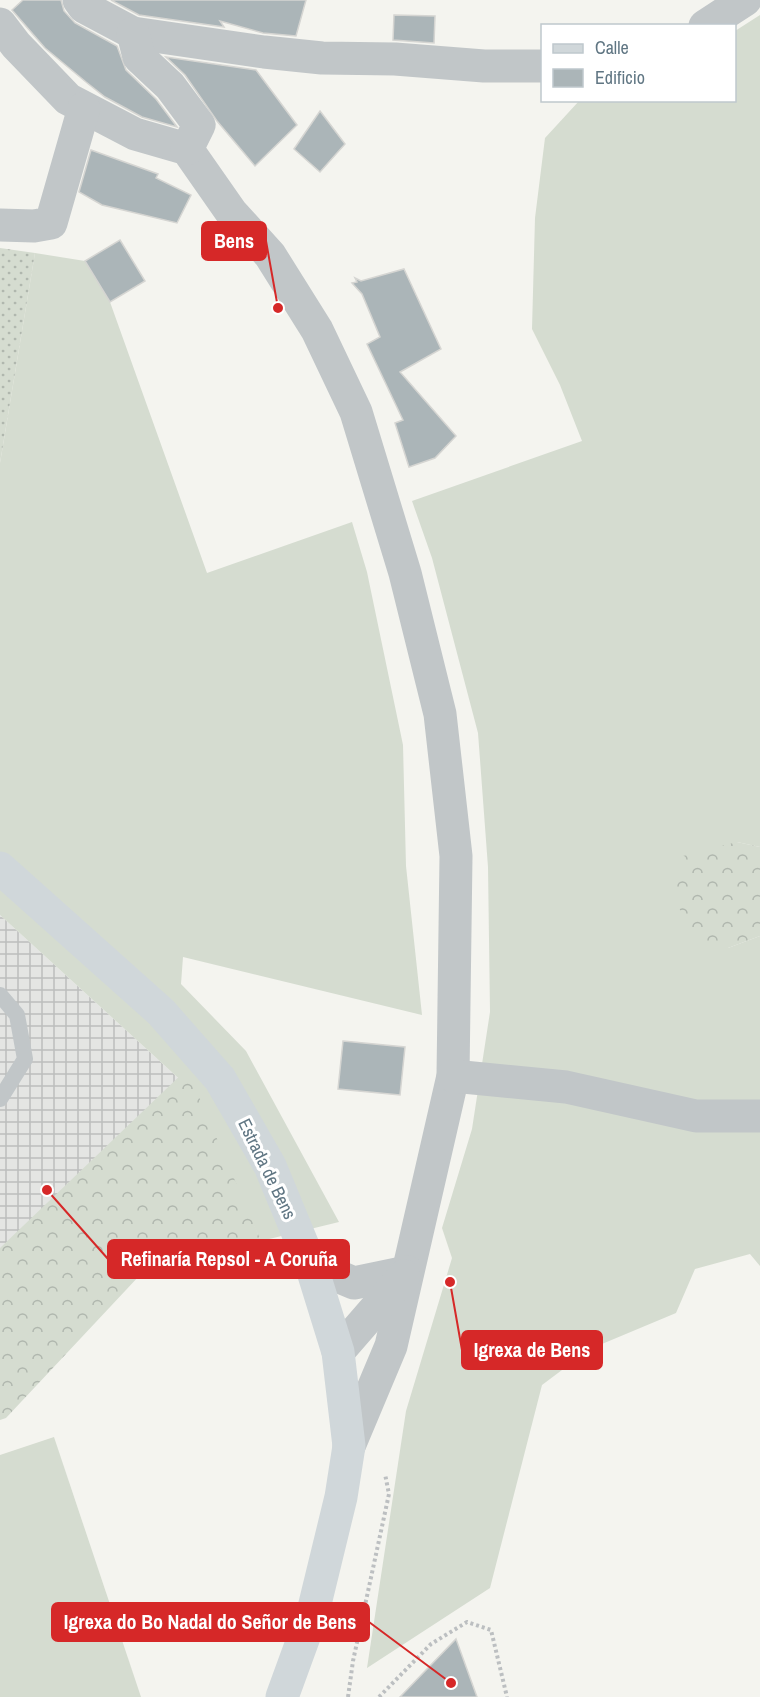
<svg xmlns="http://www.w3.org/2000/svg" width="760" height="1697" font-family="'Archivo Narrow',sans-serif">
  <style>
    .industrial { fill: url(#industrial-grid) }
    .grass { fill: #d5dcd0 }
    .forest { fill: url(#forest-crowns) }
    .garden { fill: url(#garden-dots) }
    .building { fill: #abb5b8; stroke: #d5d5d2; stroke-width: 1.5 }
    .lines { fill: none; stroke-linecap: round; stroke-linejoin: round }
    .path { stroke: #bcbfc1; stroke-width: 4; stroke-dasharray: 3 3; stroke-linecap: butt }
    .lane { stroke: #c1c6c8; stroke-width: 16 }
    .street { stroke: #c1c6c8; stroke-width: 33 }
    .secondary { stroke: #d0d7da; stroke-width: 33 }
    .labels { text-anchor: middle; stroke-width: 6; stroke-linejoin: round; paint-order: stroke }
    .street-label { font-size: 18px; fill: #607683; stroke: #fff }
    .leader { fill: none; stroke: #d62828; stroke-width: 2 }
    .callout-dot { fill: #d62828; stroke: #fff; stroke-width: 2 }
    .callout { fill: #d62828; stroke: #d62828; stroke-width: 2 }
    .callout-label { font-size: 20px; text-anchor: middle; font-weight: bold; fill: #fff }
  </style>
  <defs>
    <pattern id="industrial-grid" width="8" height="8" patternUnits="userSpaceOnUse" patternTransform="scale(1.5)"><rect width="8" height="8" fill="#e4e5e3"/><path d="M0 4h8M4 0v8" fill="none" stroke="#bcbebd"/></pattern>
    <pattern id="forest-crowns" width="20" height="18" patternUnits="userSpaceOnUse" patternTransform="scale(1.5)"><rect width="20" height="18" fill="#d5dcd0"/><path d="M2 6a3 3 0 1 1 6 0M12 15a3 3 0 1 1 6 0" fill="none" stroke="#b0b7ae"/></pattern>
    <pattern id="garden-dots" width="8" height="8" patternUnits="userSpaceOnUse" patternTransform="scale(1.5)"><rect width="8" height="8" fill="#d5dcd0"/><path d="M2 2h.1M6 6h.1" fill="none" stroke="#b0b7ae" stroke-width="1.8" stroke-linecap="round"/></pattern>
  </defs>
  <rect width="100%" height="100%" fill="#f4f4ef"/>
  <polygon class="industrial" points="0,915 187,1086 0,1294"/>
  <g class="grass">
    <polygon points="760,15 760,847 737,842 728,948 760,936 760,1266 750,1254 695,1269 676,1313 590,1349 542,1385 490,1588 367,1668 406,1411 452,1258 442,1228 472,1129 490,1012 488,867 478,733 432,558 412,501 582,441 560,385 532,329 535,218 545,138 579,101 734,100 735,31"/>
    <polygon points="35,253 85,261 110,302 207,573 352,522 367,572 403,745 406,866 422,1015 183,957 181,984 246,1051 339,1222 261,1241 187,1086 0,915 0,463"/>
    <polygon points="54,1437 141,1697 0,1697 0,1455"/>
  </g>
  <g class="forest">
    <polygon points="737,842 760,847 760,936 728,948 690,937 672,888 683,856"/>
    <polygon points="187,1069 261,1241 155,1259 6,1418 0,1420 0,1248"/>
  </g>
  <polygon class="garden" points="0,248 35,253 0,463"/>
  <g class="building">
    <polygon points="23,0 61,0 64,11 75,23 117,46 126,70 156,99 177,127 142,117 105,97 86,82 45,48 12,10"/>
    <polygon points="111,0 306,0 296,36 263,33 220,21 224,27 139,15"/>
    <polygon points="394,15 435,16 434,43 393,40"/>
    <polygon points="166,57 256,70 297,125 255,166 217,121 185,75"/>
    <polygon points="320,111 345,144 320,172 294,149"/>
    <polygon points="91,150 158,174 156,178 191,195 177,223 102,205 79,192"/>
    <polygon points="120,240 145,281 110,302 85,261"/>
    <polygon points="404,269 441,349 400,372 456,436 435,458 409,467 395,423 403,420 367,344 380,337 362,294 352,283 357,282 355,278 361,281"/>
    <polygon points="343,1041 405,1047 400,1095 338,1089"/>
    <polygon points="456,1639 477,1697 400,1697"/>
  </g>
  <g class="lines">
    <g class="path">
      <polyline points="348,1697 353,1661 389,1494 385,1474"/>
      <polyline points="379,1697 431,1644 467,1622 491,1630 507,1697"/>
    </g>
    <polyline class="lane" points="0,995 17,1015 25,1059 0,1099"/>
    <g class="street">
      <polyline points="79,0 84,7 133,33 264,52 322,58 395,59 484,66 542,66"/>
      <polyline points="0,24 16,45 68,99 135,134 187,149 231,212 270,255 317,330 356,412 405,573 440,714 456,856 453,1076 391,1346 349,1446"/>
      <polyline points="705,26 745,0"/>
      <polyline points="133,33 139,57 170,86 199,125 187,149"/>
      <polyline points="0,225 34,226 51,223 84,108"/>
      <polyline points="453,1076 566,1087 696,1116 760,1116"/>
      <polyline points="311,1265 354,1283 407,1272"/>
      <polyline points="338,1352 404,1276"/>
    </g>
    <polyline class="secondary" points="0,868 161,1012 220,1079 270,1166 311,1265 338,1352 349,1446 341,1497 313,1612 282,1697"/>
  </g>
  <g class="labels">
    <g class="street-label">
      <text transform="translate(267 1169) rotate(64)" y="6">Estrada de Bens</text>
    </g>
  </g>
  <path class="leader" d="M278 308L266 241M47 1190L108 1259M450 1282L462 1350M451 1683L369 1622"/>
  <g class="callout-dot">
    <circle cx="278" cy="308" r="6"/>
    <circle cx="47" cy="1190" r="6"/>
    <circle cx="450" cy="1282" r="6"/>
    <circle cx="451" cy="1683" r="6"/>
  </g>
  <g class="callout">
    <rect x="202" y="222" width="64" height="38" rx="6"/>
    <rect x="108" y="1240" width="241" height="38" rx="6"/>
    <rect x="462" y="1331" width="140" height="38" rx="6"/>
    <rect x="52" y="1603" width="317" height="38" rx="6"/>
  </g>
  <g class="callout-label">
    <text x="234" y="248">Bens</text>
    <text x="229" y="1266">Refinaría Repsol - A Coruña</text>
    <text x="532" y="1357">Igrexa de Bens</text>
    <text x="210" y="1629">Igrexa do Bo Nadal do Señor de Bens</text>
  </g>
  <rect x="541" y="24" width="195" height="78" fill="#ffffff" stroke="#bfc8cd" stroke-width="1.5"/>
  <rect x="553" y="44" width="30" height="9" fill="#d0d7da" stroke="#bfc8cd" stroke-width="1.5"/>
  <text x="595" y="54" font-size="18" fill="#607683">Calle</text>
  <rect x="553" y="69" width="30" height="18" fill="#abb5b8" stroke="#bfc8cd" stroke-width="1.5"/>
  <text x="595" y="84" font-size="18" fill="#607683">Edificio</text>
</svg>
